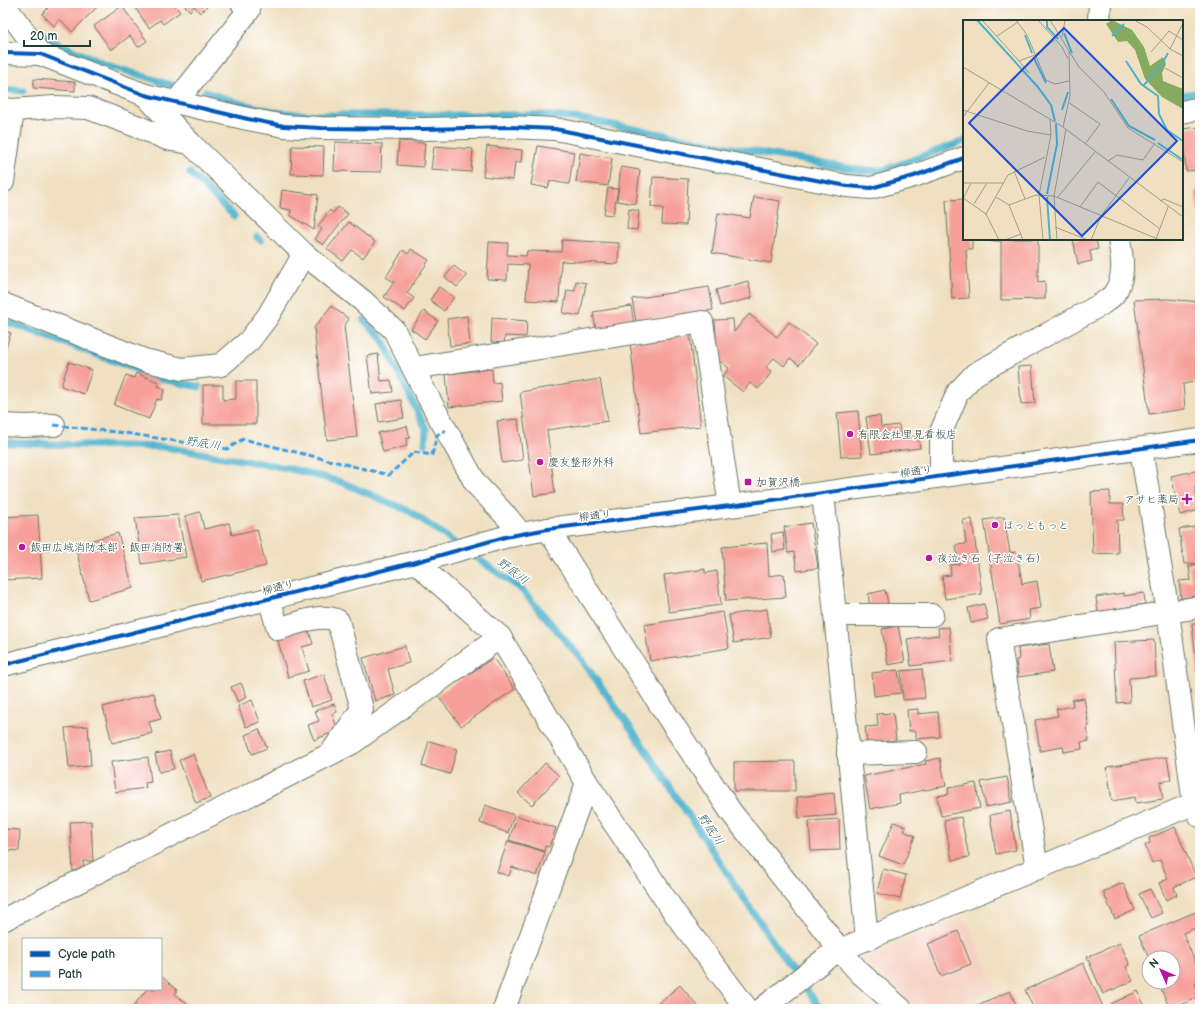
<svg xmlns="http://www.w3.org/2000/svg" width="1203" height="1012" font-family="'Balsamiq Sans','Klee One',sans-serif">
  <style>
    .built { fill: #f6d2c3 }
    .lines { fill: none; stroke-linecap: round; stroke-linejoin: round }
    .stream { stroke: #4db2cc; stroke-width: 7 }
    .building { fill: #f6a099 }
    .minor-casing { stroke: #687665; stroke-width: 24 }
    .minor { stroke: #fff; stroke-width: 22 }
    .quiet { stroke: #3c9ee2; stroke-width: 3; stroke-dasharray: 6 3; stroke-linecap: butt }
    .cycleway-casing { stroke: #fff; stroke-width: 6 }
    .cycleway { stroke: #0057b8; stroke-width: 4 }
    .poi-dot { fill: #b5179e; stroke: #fff; stroke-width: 1.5 }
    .labels { text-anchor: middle; stroke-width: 3; stroke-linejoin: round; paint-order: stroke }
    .poi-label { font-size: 11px; fill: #1f3d34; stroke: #fff; text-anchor: start }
    .street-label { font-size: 11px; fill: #1f3d34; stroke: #fff }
    .water-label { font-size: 12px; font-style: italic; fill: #2f6669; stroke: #fff }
    .inset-river { fill: none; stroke: #4db2cc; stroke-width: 2 }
    .inset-road { fill: none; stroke: #9c9f89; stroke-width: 1 }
    .view { fill: #1d4ed8; fill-opacity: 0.15; stroke: #1d4ed8; stroke-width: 2 }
    .inset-edge { fill: none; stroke: #1f3d34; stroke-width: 2 }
  </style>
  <rect width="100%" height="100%" fill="#fff"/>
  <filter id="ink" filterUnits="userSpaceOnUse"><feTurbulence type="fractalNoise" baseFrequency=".025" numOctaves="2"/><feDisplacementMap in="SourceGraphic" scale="8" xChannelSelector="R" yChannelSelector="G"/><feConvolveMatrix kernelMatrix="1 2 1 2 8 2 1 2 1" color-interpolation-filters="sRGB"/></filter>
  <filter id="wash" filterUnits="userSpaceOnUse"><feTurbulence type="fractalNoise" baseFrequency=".012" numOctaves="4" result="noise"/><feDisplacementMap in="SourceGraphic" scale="16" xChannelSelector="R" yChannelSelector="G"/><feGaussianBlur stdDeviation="0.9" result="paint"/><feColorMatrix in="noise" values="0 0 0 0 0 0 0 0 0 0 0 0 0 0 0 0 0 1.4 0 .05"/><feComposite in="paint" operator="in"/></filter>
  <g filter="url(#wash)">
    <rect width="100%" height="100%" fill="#f0e0c1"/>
    <g class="built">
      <polygon points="1200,910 1200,1005 1191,1009 1170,1009 1159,982 1173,982 1173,958 1149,959 1139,936"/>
      <polygon points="964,916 996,988 949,1009 919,1009 868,964 869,958"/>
    </g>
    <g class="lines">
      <g class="stream">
        <polyline points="29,23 32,27 57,43 101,63 175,86"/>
        <polyline points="3,89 23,91"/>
        <polyline points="205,92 246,105 277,112 308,115 544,115 582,119 733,148 865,171 884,170 964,141"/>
        <polyline points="1182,95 1200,92"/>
        <polyline points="190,173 234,216"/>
        <polyline points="257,237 261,240"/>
        <polyline points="3,320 162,379 199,387"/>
        <polyline points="364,320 381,337 426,429 425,444"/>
        <polyline points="3,443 164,447 288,468 341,482 411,512 458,545"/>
        <polyline points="467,551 522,590 579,656 634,733 789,966 821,1009"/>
      </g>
    </g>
    <g id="blocks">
      <g class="building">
        <polygon points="53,3 101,3 72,32 60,19 54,26 42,14"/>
        <polygon points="138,3 173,3 180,12 163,24 160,20 149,28 134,6"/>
        <polygon points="182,3 210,3 200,13 194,6 190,11"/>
        <polygon points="122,6 147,41 138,47 130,36 111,50 94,26"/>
        <polygon points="34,79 75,82 75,91 33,88"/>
        <polygon points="1200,127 1200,170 1186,171 1182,129"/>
        <polygon points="399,141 425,143 423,167 397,165"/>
        <polygon points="335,142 382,144 381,172 334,171"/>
        <polygon points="292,146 324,147 323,175 291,174"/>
        <polygon points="434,146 473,149 471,172 431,169"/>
        <polygon points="487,146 522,150 521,162 515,162 513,180 483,176"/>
        <polygon points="538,146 574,152 569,184 550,181 548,188 531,185"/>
        <polygon points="580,153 612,158 608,186 576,182"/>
        <polygon points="621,167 640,170 636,204 617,201"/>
        <polygon points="653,177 688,179 686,225 662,224 663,208 651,207"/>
        <polygon points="608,188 618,189 613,215 604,214"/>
        <polygon points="282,190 318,195 314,230 290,215 291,210 280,208"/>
        <polygon points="1195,190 1200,190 1200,220 1199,220"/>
        <polygon points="754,197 780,201 771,263 712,253 718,213 750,218"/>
        <polygon points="964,199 964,239 972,239 972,249 966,249 969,298 952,299 946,200"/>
        <polygon points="338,207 348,214 323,245 315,239 322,229 318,226 330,210 333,213"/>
        <polygon points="629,209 639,211 637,230 627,229"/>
        <polygon points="349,222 375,242 363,258 352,250 343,261 327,249"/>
        <polygon points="990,239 1038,239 1038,282 1045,281 1045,299 1001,300 1001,241 990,241"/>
        <polygon points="1073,239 1096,239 1098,249 1090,251 1092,261 1078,264"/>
        <polygon points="562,240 619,243 618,264 561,261 559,302 526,300 528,265 508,264 507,280 487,279 489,242 508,243 507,255 526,256 527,251 561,252"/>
        <polygon points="411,249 429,260 407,293 414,298 405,311 384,297 394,282 386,277 403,250 408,254"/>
        <polygon points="454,266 467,276 457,287 445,277"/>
        <polygon points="576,281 586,283 580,316 563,313 567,290 575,291"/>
        <polygon points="748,281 752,298 720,306 716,290"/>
        <polygon points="439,287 454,297 444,311 430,300"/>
        <polygon points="709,287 713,310 636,322 632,299"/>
        <polygon points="1168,299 1200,302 1200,381 1183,384 1185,409 1149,414 1134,300"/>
        <polygon points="331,306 349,319 344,326 357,437 327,440 314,328"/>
        <polygon points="631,306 634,324 596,330 593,312"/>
        <polygon points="424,311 438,321 425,339 411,329"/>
        <polygon points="749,314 777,337 789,322 816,344 799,365 790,358 784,366 774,358 766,367 772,372 758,389 750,383 743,392 723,376 729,368 717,359 715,320 733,319 734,332"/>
        <polygon points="467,316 470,344 450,346 447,319"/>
        <polygon points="492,318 527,321 526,337 505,336 504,343 491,342"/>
        <polygon points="3,330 11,333 3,355"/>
        <polygon points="690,335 701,426 641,433 630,342"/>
        <polygon points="378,354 381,381 391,380 393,392 372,394 367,356"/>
        <polygon points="69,362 92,370 84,394 61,386"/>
        <polygon points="1032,366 1035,403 1021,404 1018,367"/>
        <polygon points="492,369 493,383 500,382 502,401 449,407 446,374"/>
        <polygon points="136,373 159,382 158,386 165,389 161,400 157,399 149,419 114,405 126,375 134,378"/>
        <polygon points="600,379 608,421 547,430 555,493 534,496 520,392"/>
        <polygon points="236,381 256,381 256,424 203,424 203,385 223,385 223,400 236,399"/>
        <polygon points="401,400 404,418 379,422 376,404"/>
        <polygon points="858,411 862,456 841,457 837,413"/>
        <polygon points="880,416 881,427 899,425 901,438 918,436 920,448 871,454 866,417"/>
        <polygon points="518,419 523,460 502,463 497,421"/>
        <polygon points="407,426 410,438 406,439 407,446 383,452 378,433"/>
        <polygon points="1200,470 1200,486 1195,487 1199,510 1180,515 1171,476"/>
        <polygon points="1110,491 1110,504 1123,504 1124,520 1117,520 1118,553 1093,554 1091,492"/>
        <polygon points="200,512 204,529 229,523 232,535 257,529 266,566 201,581 185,516"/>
        <polygon points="38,515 42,578 3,580 3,517"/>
        <polygon points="178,515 186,557 142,564 135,518"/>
        <polygon points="1004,517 1010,553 1017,552 1022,584 1037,581 1041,608 1029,610 1030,619 1000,624 984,520"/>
        <polygon points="972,519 982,594 945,599 942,576 951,575 950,565 959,564 956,545 966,544 963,520"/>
        <polygon points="811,523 818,568 797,571 794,552 788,553 784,527"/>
        <polygon points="1200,526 1200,563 1184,564 1179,529"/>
        <polygon points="783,532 785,550 773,552 771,534"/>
        <polygon points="118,533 133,588 89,600 75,545"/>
        <polygon points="767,543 769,576 784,574 786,597 726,601 722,547"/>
        <polygon points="1200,564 1200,596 1181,598 1179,581 1191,580 1189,566"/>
        <polygon points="705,569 705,573 717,571 721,605 669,612 664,575"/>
        <polygon points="885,590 888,603 870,606 868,594"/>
        <polygon points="1124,593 1124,596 1144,593 1145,604 1098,612 1096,597"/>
        <polygon points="984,604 988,619 971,623 968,608"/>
        <polygon points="767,609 771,637 734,643 729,615"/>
        <polygon points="723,612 729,648 650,661 644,625"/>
        <polygon points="1192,624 1200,624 1200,686 1199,686"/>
        <polygon points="898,626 905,662 888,665 882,629"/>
        <polygon points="949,627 952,661 911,666 907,639 939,635 938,628"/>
        <polygon points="308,628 313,644 302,647 309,671 288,677 277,637"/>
        <polygon points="1154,640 1156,676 1129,678 1130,702 1117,703 1114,642"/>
        <polygon points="1049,644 1053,672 1018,677 1016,660 1019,659 1018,648"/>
        <polygon points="405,646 409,663 388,669 395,695 375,701 363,658"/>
        <polygon points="493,658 515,689 461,726 437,695"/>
        <polygon points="922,669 925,698 903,700 901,671"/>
        <polygon points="898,670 901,693 874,696 872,673"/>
        <polygon points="324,674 332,700 311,707 303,681"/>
        <polygon points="241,683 247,697 238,702 231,687"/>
        <polygon points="154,693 161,719 149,722 152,733 112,743 103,707"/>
        <polygon points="1084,698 1089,727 1087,727 1089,741 1081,742 1082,749 1064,752 1063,747 1040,751 1035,720 1058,716 1056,709 1073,706 1072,700"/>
        <polygon points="252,700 260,722 246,727 238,706"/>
        <polygon points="334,704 337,712 332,714 338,730 314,740 308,725 319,721 315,711"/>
        <polygon points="918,709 918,714 938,712 940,737 916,739 916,731 909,731 907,710"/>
        <polygon points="893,713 896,740 867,744 865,727 878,726 877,714"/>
        <polygon points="88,726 91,766 69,768 65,728"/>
        <polygon points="259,729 267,748 252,754 245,735"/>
        <polygon points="429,741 457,749 450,774 422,766"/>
        <polygon points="170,751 174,769 159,772 155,754"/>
        <polygon points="193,754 210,798 196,803 179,760"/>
        <polygon points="148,757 151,782 145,783 146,788 115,792 111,762"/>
        <polygon points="1167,757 1171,780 1160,782 1163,799 1136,803 1135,797 1112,801 1107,767"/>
        <polygon points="940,758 946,786 899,795 900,803 870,809 864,776 926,764 925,761"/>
        <polygon points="795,761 795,791 734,791 734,762"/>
        <polygon points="545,763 559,776 532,805 518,793"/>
        <polygon points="1007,777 1012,802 986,807 981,782"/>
        <polygon points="976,783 980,808 941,816 937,796 949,794 948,788"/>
        <polygon points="834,793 836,815 799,818 797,797"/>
        <polygon points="485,805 514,815 508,833 480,823"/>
        <polygon points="1010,811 1016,850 996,854 990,815"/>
        <polygon points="517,816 556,828 549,847 545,846 544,851 509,840"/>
        <polygon points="961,817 969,857 952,860 944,820"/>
        <polygon points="839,819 840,850 811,851 809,821"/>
        <polygon points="91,821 93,861 83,861 84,870 73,871 70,822"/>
        <polygon points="894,822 906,827 904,831 915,836 903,865 879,856"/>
        <polygon points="1175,827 1196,877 1174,887 1177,895 1166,900 1159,883 1168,879 1160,860 1152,863 1145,845 1150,843 1149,838"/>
        <polygon points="3,829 20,830 19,851 3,850"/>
        <polygon points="508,841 545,852 537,876 512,867 509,876 497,872"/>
        <polygon points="883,869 906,875 900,899 877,893"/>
        <polygon points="1123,883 1135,910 1115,919 1103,892"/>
        <polygon points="1150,889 1162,913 1151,918 1139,894"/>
        <polygon points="1200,910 1200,926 1183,933 1200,974 1200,982 1195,984 1200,997 1170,1009 1158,982 1173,982 1173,958 1149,958 1139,936"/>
        <polygon points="958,931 971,964 941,976 928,944"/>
        <polygon points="1120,943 1130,965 1126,967 1133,981 1103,994 1087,957"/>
        <polygon points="1083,963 1104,1009 1034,1009 1025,990"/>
        <polygon points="161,976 177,990 175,994 193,1009 131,1009 147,989 161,989"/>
        <polygon points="680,985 700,1009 656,1009 654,1007"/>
        <polygon points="1010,991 1018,1009 968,1009"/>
        <polygon points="1138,991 1146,1009 1113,1009 1111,1004"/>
      </g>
    </g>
  </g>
  <g filter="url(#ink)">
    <use href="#blocks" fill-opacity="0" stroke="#687665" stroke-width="1"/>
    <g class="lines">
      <g class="minor-casing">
        <g id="minor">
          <polyline points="3,3 40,54"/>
          <polyline points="1099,21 1100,3"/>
          <polyline points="3,53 40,54 145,95 248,119 284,126 321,128 424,129 510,127 555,129 790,175 847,186 871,188 914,176 964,158"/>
          <polyline points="145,95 190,143 304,254 363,301 394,330 423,388 476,484 508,518 521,534"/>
          <polyline points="176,102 249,10 242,3"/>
          <polyline points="3,109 13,110 54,107 88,108 139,127 167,139 190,143"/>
          <polyline points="1182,112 1200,108"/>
          <polyline points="3,182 13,110"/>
          <polyline points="3,304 144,360 182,369 221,365 249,341 268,316 304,254"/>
          <polyline points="414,368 702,322 730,506"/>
          <polyline points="3,425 24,426 54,425"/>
          <polyline points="1141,449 1168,612 1194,804 1200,816"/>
          <path d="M 941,476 L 941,432 L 958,392 L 975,374 L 1102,304 C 1105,301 1111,298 1114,294 C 1126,277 1122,258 1119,239"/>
          <polyline points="823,493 867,939"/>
          <polyline points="548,529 666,714 731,812 840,950 859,972 901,1009"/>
          <polyline points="416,562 433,578 500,637 587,783 676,915 747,1009"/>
          <path d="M 269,598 L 278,629 C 296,624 322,612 338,621 L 362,709 L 333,750"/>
          <polyline points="835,615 932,615"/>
          <polyline points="3,665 416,562 505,537 548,529 730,506 1200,440"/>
          <polyline points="848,754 916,752"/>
          <polyline points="1037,868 999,639 1200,607"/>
          <polyline points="3,920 352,743 500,637"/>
          <polyline points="504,1009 587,783"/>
          <polyline points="762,1009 825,959 840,950 1200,801"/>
        </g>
      </g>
      <use href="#minor" class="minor"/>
      <polyline class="quiet" points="54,425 125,433 227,449 243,439 389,475 414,452 432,455 437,435 446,430"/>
      <g class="cycleway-casing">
        <g id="cycleway">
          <polyline points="3,53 40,54 145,95 248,119 284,126 321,128 424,129 510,127 555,129 790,175 847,186 871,188 914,176 964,158"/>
          <polyline points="3,665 416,562 505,537 548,529 730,506 1200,440"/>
        </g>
      </g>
      <use href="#cycleway" class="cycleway"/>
    </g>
  </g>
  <g class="poi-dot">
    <circle cx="850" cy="434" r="4"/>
    <circle cx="540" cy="462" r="4"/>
    <rect x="744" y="478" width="8" height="8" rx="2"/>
    <path d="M1185 493h4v4h4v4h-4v4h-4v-4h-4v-4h4z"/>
    <circle cx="995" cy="525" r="4"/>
    <circle cx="22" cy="547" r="4"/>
    <circle cx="929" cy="558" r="4"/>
  </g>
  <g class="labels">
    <g class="poi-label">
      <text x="858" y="438">有限会社里見看板店</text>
      <text x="548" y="466">慶友整形外科</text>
      <text x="756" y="486">加賀沢橋</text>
      <text x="1179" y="503" text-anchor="end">アサヒ薬局</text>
      <text x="1003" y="529">ほっともっと</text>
      <text x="30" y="551">飯田広域消防本部・飯田消防署</text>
      <text x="937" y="562">夜泣き石（子泣き石）</text>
    </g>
    <g class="street-label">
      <text transform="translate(916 471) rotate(-8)" y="4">柳通り</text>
      <text transform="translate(595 515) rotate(-7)" y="4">柳通り</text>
      <text transform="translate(278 587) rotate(-14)" y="4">柳通り</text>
    </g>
    <g class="water-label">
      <text transform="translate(203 443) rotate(9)" y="4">野底川</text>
      <text transform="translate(513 571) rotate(37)" y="4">野底川</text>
      <text transform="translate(711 829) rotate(56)" y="4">野底川</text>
    </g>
  </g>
  <g transform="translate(963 20)">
    <rect width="220" height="220" fill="#f0e0c1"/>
    <path d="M 149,0 L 169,10 L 181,27 L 187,46 L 200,37 L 203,44 L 199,53 L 200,61 L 220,69 L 220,89 L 199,77 L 182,59 L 172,30 L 164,21 L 155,22 L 143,4 Z" fill="#85aa60"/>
    <path class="inset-river" d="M 14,0 L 74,66 L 88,85 L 92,101M 84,0 L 84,7 L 95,19M 101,13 L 109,33M 62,15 L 69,33M 149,16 L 161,4M 71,38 L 83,63M 163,41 L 178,64 L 195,76 L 196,94 L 204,110 L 220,121M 180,66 L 198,46 L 205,33M 148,79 L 166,106 L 192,120M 99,90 L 105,72M 195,123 L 220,140M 84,174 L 94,124 L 93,104M 84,177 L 87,220"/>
    <path class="inset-road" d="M 19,0 L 56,41 L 72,35 L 92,20M 53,0 L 64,15 L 83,60 L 92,64 L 106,61M 75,0 L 99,27 L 105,39M 87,0 L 116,47 L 141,72 L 165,108 L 220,142M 171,0 L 184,7 L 207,29M 220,3 L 207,29 L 220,36M 34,16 L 55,2M 99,17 L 102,0M 188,32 L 206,11 L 220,20M 56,41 L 66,53M 0,47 L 100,107 L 220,197M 202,48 L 220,58M 105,82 L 137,104 L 122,124M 0,90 L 64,111 L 88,115M 0,97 L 26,63M 100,107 L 107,76 L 106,32M 145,141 L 154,135 L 180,140 L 192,123M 51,151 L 62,179M 0,163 L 41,163M 33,177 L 46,185 L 60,220M 0,178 L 23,194 L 36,220M 94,178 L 132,132M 0,179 L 8,163M 197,181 L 201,179 L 220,187M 11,184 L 24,163M 46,185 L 73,175 L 91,176 L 197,220M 117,187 L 135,162 L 197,209M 23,194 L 45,155 L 82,137M 92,207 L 125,220M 193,219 L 205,187M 42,220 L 58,214M 80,220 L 76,175 L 88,115 L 87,100M 94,220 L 91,176 L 103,109M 128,220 L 138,196 L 166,158"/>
    <path class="view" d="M 101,8 L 214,121 L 119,216 L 6,103 Z"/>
    <rect width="220" height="220" class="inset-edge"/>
  </g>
  <rect width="1203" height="1012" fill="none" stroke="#fff" stroke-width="16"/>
  <rect x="22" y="938" width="140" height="52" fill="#ffffff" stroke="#a5b1ae"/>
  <rect x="30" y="951" width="20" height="6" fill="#0057b8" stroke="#a5b1ae"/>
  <text x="58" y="958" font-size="12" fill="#1f3d34">Cycle path</text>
  <rect x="30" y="971" width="20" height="6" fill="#3c9ee2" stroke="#a5b1ae"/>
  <text x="58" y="978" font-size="12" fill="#1f3d34">Path</text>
  <g transform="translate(1161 970) rotate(315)"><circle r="19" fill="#ffffff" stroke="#a5b1ae"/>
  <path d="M0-3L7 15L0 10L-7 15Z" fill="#b5179e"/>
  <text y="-6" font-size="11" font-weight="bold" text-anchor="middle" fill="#1f3d34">N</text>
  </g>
  <path d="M24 40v6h66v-6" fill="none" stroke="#1f3d34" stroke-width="2"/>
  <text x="30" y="40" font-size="12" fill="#1f3d34" stroke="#ffffff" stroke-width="3" paint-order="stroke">20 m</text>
</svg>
